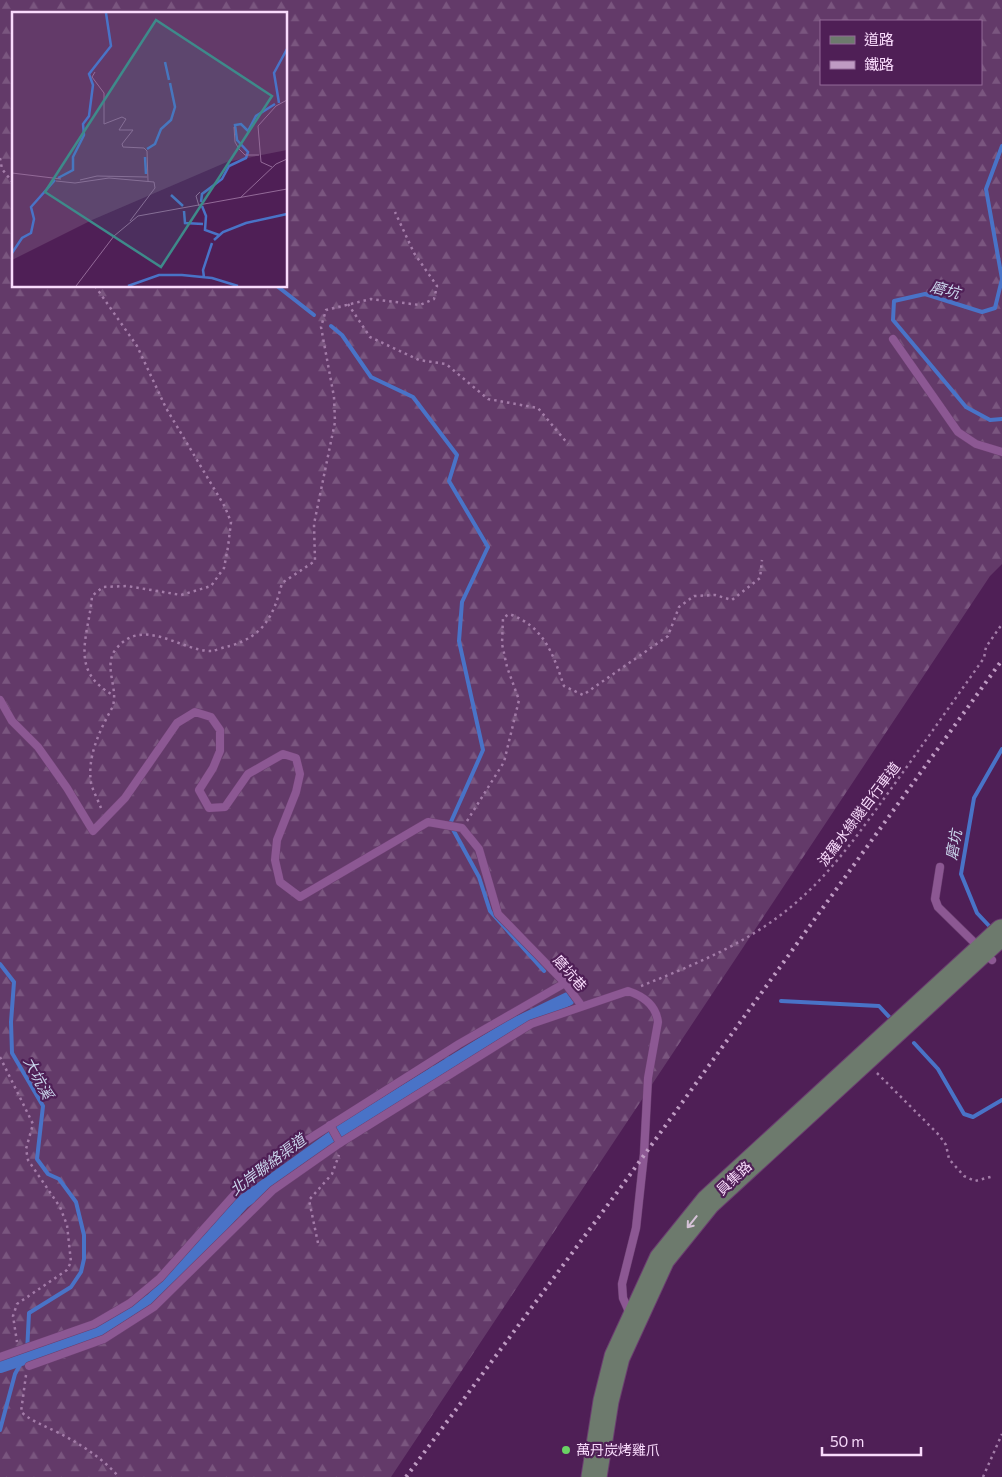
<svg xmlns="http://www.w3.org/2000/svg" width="1002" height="1477" font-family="Commissioner,'Noto Sans TC',sans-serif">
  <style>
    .forest { fill: url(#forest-firs); fill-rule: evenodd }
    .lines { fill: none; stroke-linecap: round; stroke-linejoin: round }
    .stream { stroke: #4973c7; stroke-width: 4 }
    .canal { stroke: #4973c7; stroke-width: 14 }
    .service-casing { stroke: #6b3f70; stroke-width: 9 }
    .primary-casing { stroke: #6b3f70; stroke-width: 27 }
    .path { stroke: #a37ca8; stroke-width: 2.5; stroke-dasharray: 2.5 4; stroke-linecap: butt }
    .service { stroke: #8c5893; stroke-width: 8 }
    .primary { stroke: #6d7a6d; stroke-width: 25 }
    .rail { stroke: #bf9bc3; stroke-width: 4; stroke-dasharray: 2.5 5; stroke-linecap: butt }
    .oneway { stroke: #d6c3d8 }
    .poi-dot { fill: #6ad364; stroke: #4f1f56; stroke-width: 2 }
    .labels { text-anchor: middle; stroke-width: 4.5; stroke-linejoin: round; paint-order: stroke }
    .street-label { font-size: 14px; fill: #f9dbfc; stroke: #4f1f56 }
    .poi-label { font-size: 14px; fill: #f9dbfc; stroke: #4f1f56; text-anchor: start }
    .water-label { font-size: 15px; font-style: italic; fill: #cad6ec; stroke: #4f1f56 }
    .inset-river { fill: none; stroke: #4973c7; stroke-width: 2.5 }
    .inset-road { fill: none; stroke: #936a98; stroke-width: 1 }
    .view { fill: #3e8a8a; fill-opacity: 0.15; stroke: #3e8a8a; stroke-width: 2.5 }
    .inset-edge { fill: none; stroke: #f9dbfc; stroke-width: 2.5 }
  </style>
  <defs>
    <pattern id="forest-firs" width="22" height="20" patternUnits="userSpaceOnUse" patternTransform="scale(1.25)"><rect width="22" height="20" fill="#633a69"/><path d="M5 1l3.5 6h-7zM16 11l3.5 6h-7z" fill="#7a567f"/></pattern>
  </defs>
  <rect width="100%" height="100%" fill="#4f1f56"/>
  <path class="forest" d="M 0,0 L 1002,0 L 1002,564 L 990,576 L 391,1477 L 0,1477 ZM 14,14 L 286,14 L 286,286 L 14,286 ZM 821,21 L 981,21 L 981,84 L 821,84 Z"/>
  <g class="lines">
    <g class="stream">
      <polyline points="1002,146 986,189 1002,279 995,308 982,312 925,294 894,301 893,320 966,407 990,420 1002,419"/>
      <polyline points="277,286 314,315"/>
      <polyline points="331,326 342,335 371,377 413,397 457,455 449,481 488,547 462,602 459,641 483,750 450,824 479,877 490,911 544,971"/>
      <polyline points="992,929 977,913 961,874 974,798 1002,749"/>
      <polyline points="0,964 14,982 11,1022 12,1053 43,1106 37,1159 48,1174 59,1179 76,1202 84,1235 84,1259 81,1272 71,1287 29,1313 27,1352 15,1374 0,1430"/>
      <polyline points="781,1001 879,1006 892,1020"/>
      <polyline points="914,1043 938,1069 964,1114 973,1117 1002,1100"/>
    </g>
    <polyline class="canal" points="0,1366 100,1332 152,1300 243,1202 346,1128 510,1027 568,999"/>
    <g class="service-casing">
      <g id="service">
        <polyline points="893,339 958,432 976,444 1002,452"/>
        <polyline points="0,700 12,721 38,747 67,788 93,831 125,798 177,723 195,712 211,717 220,730 220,751 213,768 199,790 209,808 225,807 248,774 283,754 296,758 300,774 296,792 277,840 275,860 280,882 300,897 428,822 462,828 479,849 498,914 565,983 581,1005"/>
        <polyline points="940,867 935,899 938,907 992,960"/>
        <polyline points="330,1125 340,1143"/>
        <polyline points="0,1357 94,1324 130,1303 160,1278 252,1175 459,1044 565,983"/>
        <path d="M 29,1366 L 104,1339 L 154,1307 L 273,1190 L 340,1143 L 531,1024 L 628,991 C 643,996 656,1005 658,1022 L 648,1078 L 644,1154 L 636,1228 L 622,1284 L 623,1298 L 630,1314"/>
      </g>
    </g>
    <g class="primary-casing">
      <polyline id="primary" points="594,1477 606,1401 617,1357 662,1259 708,1202 1002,932"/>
    </g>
    <g class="path">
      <polyline points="0,158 2,169 14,184"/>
      <path d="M 95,286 L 137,346 L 166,408 L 225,507 L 231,522 L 228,547 L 224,568 L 211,586 L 181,595 L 127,586 L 103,587 L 92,596 C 89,636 68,670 113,695"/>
      <polyline points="348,304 370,337 419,360 446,364 488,399 538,408 568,444"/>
      <path d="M 101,808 C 98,800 93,791 91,783 C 87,756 100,730 112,708 C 120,690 102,666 116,649 C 143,615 182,652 212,651 C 217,650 224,647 230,646 C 264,636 274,615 282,583 L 315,561 L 314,524 L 335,422 L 334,397 L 321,327 L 326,310 L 371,299 L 420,305 L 434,299 L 437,286 L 414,253 L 395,212"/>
      <path d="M 467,821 L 504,762 L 519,700 L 507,667 L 502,644 L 503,618 L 509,614 C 544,626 553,654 564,686 L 583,695 L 668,636 L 679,607 L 694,596 L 715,595 L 732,600 L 760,578 L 762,560"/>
      <path d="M 641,986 C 694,965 748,943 792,906 C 834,871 864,826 896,782 C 926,740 955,699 984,658 L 986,647 L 1002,624"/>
      <polyline points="0,1057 33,1124 26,1149 28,1160 60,1207 67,1225 71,1262 67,1270 17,1304 13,1316 17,1342"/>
      <polyline points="877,1073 939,1135 946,1145 949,1159 964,1176 975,1181 994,1176"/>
      <polyline points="318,1243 309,1200 332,1174 339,1155"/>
      <path d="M 26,1375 L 21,1412 C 33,1422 45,1426 59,1433 C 82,1445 102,1458 119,1477"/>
      <polyline points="983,1477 1002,1434"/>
    </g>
    <use href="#service" class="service"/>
    <use href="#primary" class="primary"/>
    <polyline class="rail" points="406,1477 624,1183 1002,660"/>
  </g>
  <defs><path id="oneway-shaft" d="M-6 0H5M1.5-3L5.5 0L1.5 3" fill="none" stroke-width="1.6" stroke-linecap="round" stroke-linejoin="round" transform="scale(1.25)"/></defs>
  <use class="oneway" href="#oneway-shaft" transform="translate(692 1222) rotate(129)"/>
  <circle class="poi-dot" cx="566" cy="1450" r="5"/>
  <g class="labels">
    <g class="street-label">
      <text transform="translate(859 814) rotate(-53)" y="5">波羅水綠隧自行車道</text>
      <text transform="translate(570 973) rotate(49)" y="5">磨坑巷</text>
      <text transform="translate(734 1178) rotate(-43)" y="5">員集路</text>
    </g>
    <g class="poi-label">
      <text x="576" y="1455">萬丹炭烤雞爪</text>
    </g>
    <g class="water-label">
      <text transform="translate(945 290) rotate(15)" y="5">磨坑</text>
      <text transform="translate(954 845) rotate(-80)" y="5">磨坑</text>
      <text transform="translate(38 1078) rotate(62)" y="5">大坑溪</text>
      <text transform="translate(268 1165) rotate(-37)" y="5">北岸聯絡渠道</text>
    </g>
  </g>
  <g transform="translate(12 12)">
    <rect width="275" height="275" fill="#4f1f56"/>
    <path d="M 0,1 L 275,1 L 275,138 L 215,150 L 80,208 L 0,248 Z" fill="#633a69"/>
    <path class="inset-river" d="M 153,50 L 157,68M 267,91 L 262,61 L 275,37M 135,137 L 143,132 L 149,117 L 159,108 L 163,95 L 158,71M 133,145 L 134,162M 46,166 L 61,158 L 61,145 L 72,123 L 71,112 L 77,104 L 81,73 L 77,62 L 99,34 L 94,1M 159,183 L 171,194M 189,190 L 190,182 L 210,167 L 217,154 L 234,146 L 236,140 L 225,128 L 223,113 L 229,112 L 236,119 L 244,104 L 263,92M 190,194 L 194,204 L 193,218 L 207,223M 172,199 L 173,211 L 191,212M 202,228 L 211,220 L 234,211 L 275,202M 0,241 L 10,226 L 19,221 L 22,207 L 19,195 L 43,168M 192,265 L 191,258 L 200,231M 116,274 L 147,263 L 170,263 L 200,266 L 226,274"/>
    <path class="inset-road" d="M 83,60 L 80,65 L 92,81 L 92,112 L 110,105 L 114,107 L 107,118 L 121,118 L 110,132 L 111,135 L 132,136 L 135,139 L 136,169M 222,115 L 223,130 L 227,137 L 233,143 L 247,143M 260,155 L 249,150 L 246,114 L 264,94 L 275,88M 0,161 L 49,167M 68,168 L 85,164 L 135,165M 44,169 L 63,171 L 97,166 L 142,170 L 143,176 L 118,209M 228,186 L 264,152 L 275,147M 187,194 L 184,184 L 188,180M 64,274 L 102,224 L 126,204 L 275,177"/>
    <path class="view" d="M 144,8 L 260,84 L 149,255 L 33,180 Z"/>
    <rect width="275" height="275" class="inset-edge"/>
  </g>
  <rect x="820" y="20" width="162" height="65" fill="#4f1f56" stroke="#936a98"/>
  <rect x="830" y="36" width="25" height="8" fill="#6d7a6d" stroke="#936a98"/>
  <text x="864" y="45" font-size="15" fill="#f9dbfc">道路</text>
  <rect x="830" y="61" width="25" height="8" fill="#bf9bc3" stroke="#936a98"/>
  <text x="864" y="70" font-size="15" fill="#f9dbfc">鐵路</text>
  <path d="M822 1447v8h99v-8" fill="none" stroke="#f9dbfc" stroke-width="2.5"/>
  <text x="830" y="1447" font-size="15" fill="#f9dbfc" stroke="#4f1f56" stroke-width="4" paint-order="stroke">50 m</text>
</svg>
